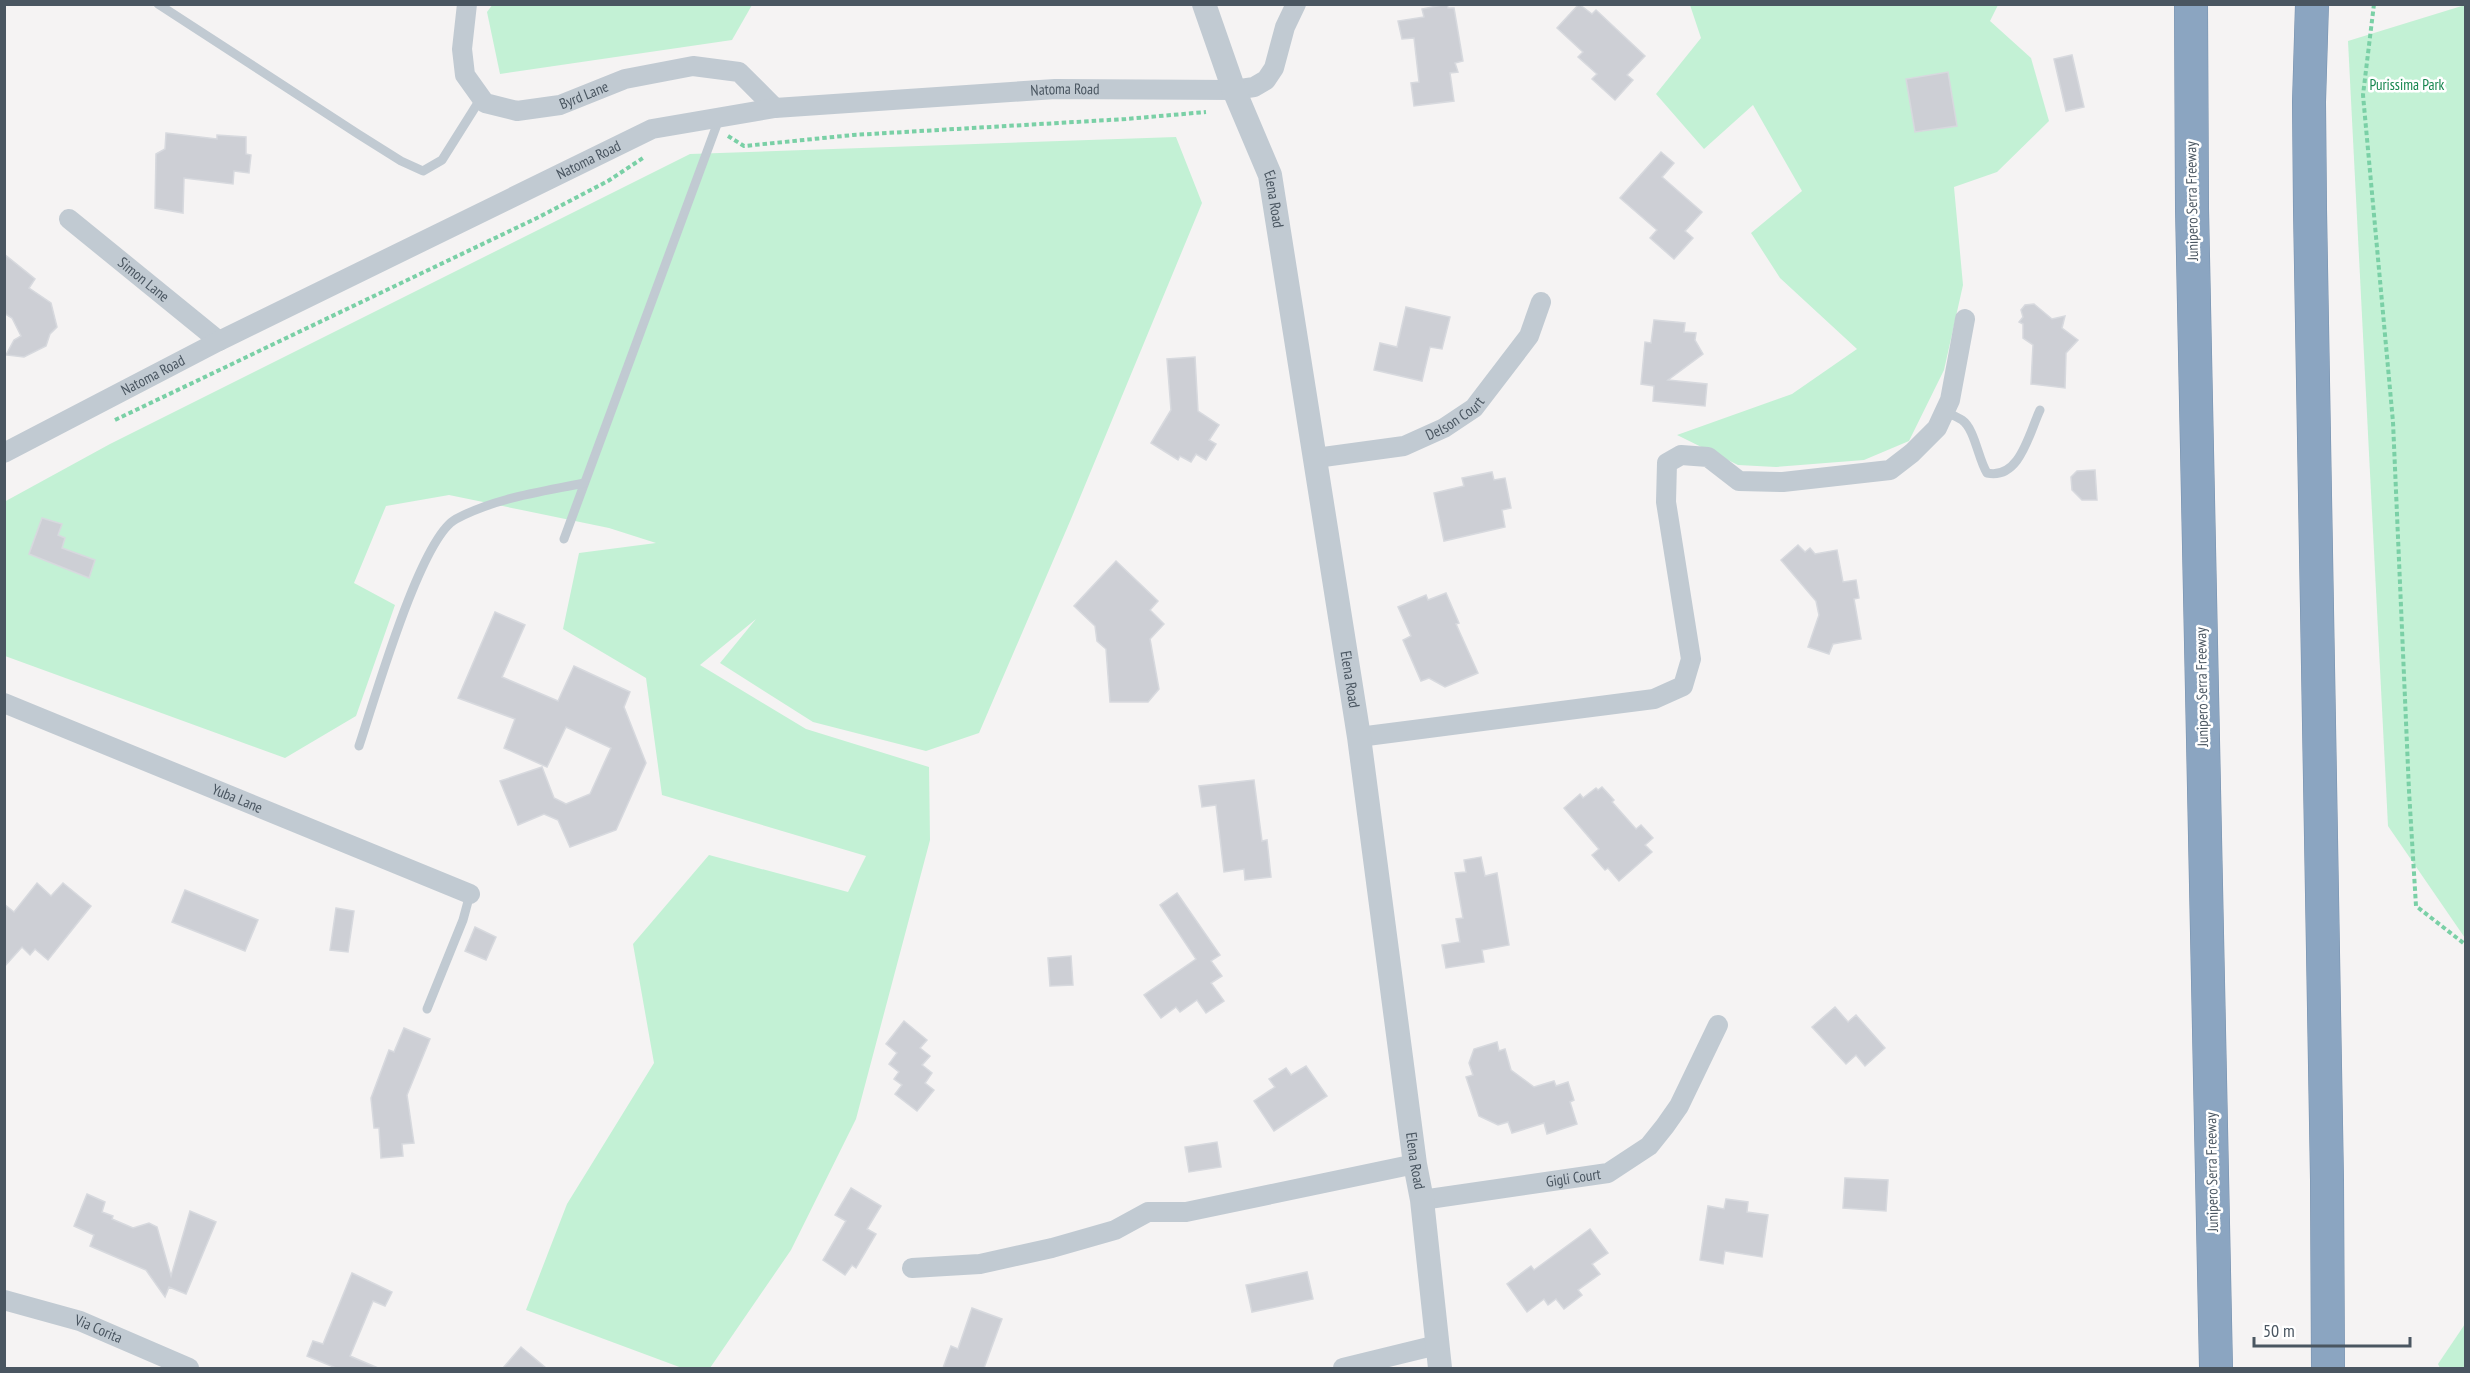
<svg xmlns="http://www.w3.org/2000/svg" width="2470" height="1373" font-family="'PT Sans Narrow',sans-serif">
  <style>
    .green { fill: #c3f1d5 }
    .building { fill: #cdcfd5; stroke: #d7d9de; stroke-width: 1.5 }
    .lines { fill: none; stroke-linecap: round; stroke-linejoin: round }
    .motorway-casing { stroke: #7690ad; stroke-width: 34 }
    .path { stroke: #7ad0a6; stroke-width: 4; stroke-dasharray: 4.5 3; stroke-linecap: butt }
    .service { stroke: #c1cad2; stroke-width: 9 }
    .minor { stroke: #c1cad2; stroke-width: 20 }
    .tertiary { stroke: #c1cad2; stroke-width: 24 }
    .motorway { stroke: #8ba5c1; stroke-width: 33 }
    .labels { text-anchor: middle; stroke-width: 5; stroke-linejoin: round; paint-order: stroke }
    .park-label { font-size: 15px; fill: #17864f; stroke: #fff }
    .street-label { font-size: 15px; fill: #4a5661; stroke: #fff }
  </style>
  <rect width="100%" height="100%" fill="#f5f3f3"/>
  <g class="green">
    <polygon points="493,4 752,4 752,5 732,40 500,74 487,12"/>
    <polygon points="1690,5 1998,5 1990,21 2031,58 2049,121 1997,172 1954,187 1963,285 1944,370 1909,441 1864,460 1776,467 1738,465 1677,435 1792,394 1857,349 1780,278 1751,233 1802,191 1753,105 1704,149 1656,94 1701,38"/>
    <polygon points="2465,5 2466,5 2465,938 2388,826 2348,41"/>
    <polygon points="1176,137 1202,203 1071,519 979,733 926,751 813,722 720,663 756,619 700,665 806,729 929,767 930,840 856,1119 791,1250 710,1368 682,1368 526,1310 567,1204 654,1063 633,944 709,855 848,892 866,856 662,795 646,678 563,629 579,553 656,543 609,528 449,495 386,506 354,583 395,605 356,716 285,758 5,656 4,502 110,444 690,154"/>
    <polygon points="2465,1324 2465,1368 2440,1368 2438,1364"/>
  </g>
  <g class="building">
    <polygon points="1447,4 1448,8 1454,8 1463,61 1455,63 1458,72 1450,73 1454,101 1414,106 1411,83 1419,82 1414,38 1402,39 1398,21 1424,17 1422,9"/>
    <polygon points="1579,4 1592,14 1596,10 1645,56 1627,75 1633,80 1615,100 1592,79 1597,74 1578,57 1583,52 1557,28"/>
    <polygon points="2072,55 2084,107 2066,111 2054,59"/>
    <polygon points="1948,72 1957,126 1915,132 1906,79"/>
    <polygon points="166,133 217,139 217,135 246,137 246,154 251,155 249,173 234,171 233,184 184,178 183,213 155,208 156,154 165,149"/>
    <polygon points="1661,152 1674,163 1662,177 1702,212 1685,231 1693,238 1674,259 1650,238 1657,230 1620,198"/>
    <polygon points="4,254 35,279 29,288 51,303 57,327 50,334 46,346 24,357 6,355 14,340 21,336 12,318 4,313"/>
    <polygon points="2034,304 2052,319 2065,316 2062,328 2078,340 2066,353 2065,388 2031,384 2033,345 2023,338 2023,324 2019,322 2023,317 2021,310 2025,305"/>
    <polygon points="1406,307 1450,317 1442,349 1430,347 1422,381 1374,370 1380,343 1397,347"/>
    <polygon points="1654,320 1685,323 1684,332 1696,333 1695,340 1703,354 1668,380 1707,384 1705,406 1653,401 1654,386 1641,384 1645,342 1651,343"/>
    <polygon points="1195,357 1198,411 1219,425 1209,440 1216,444 1206,460 1196,454 1191,462 1180,456 1178,460 1151,443 1171,410 1167,359"/>
    <polygon points="2095,470 2097,500 2082,500 2072,490 2071,477 2077,471"/>
    <polygon points="1492,472 1494,480 1505,478 1511,508 1502,510 1505,527 1444,541 1434,493 1464,486 1462,478"/>
    <polygon points="42,518 62,524 58,535 65,538 62,548 95,560 89,578 29,554"/>
    <polygon points="1798,545 1805,552 1810,548 1815,554 1837,550 1843,582 1856,580 1859,598 1854,599 1861,639 1833,644 1829,654 1808,647 1819,615 1816,601 1781,560"/>
    <polygon points="1116,561 1158,601 1150,610 1164,624 1150,639 1159,689 1148,702 1110,702 1106,649 1097,641 1095,626 1074,606"/>
    <polygon points="1446,593 1459,623 1456,624 1478,673 1445,687 1429,678 1421,681 1403,640 1411,636 1398,607 1426,595 1428,600"/>
    <polygon points="495,612 525,625 502,677 558,701 574,666 630,692 624,707 646,763 616,830 570,847 558,820 544,814 518,825 500,781 542,767 554,798 566,804 590,794 611,748 566,727 547,767 504,748 515,719 458,698"/>
    <polygon points="1254,780 1262,841 1267,840 1271,877 1245,880 1244,869 1224,872 1216,805 1202,807 1199,786"/>
    <polygon points="1602,787 1614,800 1612,802 1636,829 1641,825 1653,838 1645,845 1652,852 1619,881 1608,868 1605,870 1592,855 1599,849 1564,808 1580,794 1583,798 1596,788 1598,790"/>
    <polygon points="1481,857 1485,876 1497,873 1509,945 1482,950 1484,962 1446,968 1442,945 1460,942 1456,919 1463,918 1455,873 1466,872 1464,860"/>
    <polygon points="37,883 51,896 63,883 91,906 48,960 35,949 30,955 22,947 4,967 4,904 14,912"/>
    <polygon points="185,890 258,920 245,951 172,922"/>
    <polygon points="1177,893 1220,955 1211,961 1222,976 1211,983 1224,1001 1206,1013 1197,1000 1180,1012 1176,1007 1161,1018 1144,995 1196,959 1160,905"/>
    <polygon points="336,908 354,911 348,952 330,950"/>
    <polygon points="475,927 496,937 486,960 465,951"/>
    <polygon points="1071,956 1073,985 1050,986 1048,958"/>
    <polygon points="1835,1007 1848,1022 1856,1015 1885,1048 1865,1066 1856,1055 1846,1064 1812,1027"/>
    <polygon points="904,1021 927,1040 920,1048 930,1056 922,1065 932,1073 925,1083 934,1090 917,1111 895,1094 902,1085 894,1079 899,1072 889,1064 897,1053 886,1044"/>
    <polygon points="404,1028 430,1039 407,1095 414,1143 402,1144 403,1156 381,1158 379,1128 374,1128 371,1098 389,1050 394,1052"/>
    <polygon points="1497,1042 1499,1051 1505,1049 1511,1070 1534,1087 1554,1081 1556,1086 1568,1082 1574,1100 1570,1102 1577,1124 1547,1134 1544,1123 1512,1133 1508,1122 1498,1125 1479,1116 1466,1077 1473,1075 1469,1063 1474,1049"/>
    <polygon points="1306,1066 1327,1096 1274,1131 1254,1101 1275,1087 1269,1079 1286,1068 1291,1075"/>
    <polygon points="1217,1142 1221,1167 1189,1172 1185,1147"/>
    <polygon points="1845,1178 1888,1180 1886,1211 1843,1208"/>
    <polygon points="851,1188 881,1206 867,1229 876,1234 856,1268 852,1265 845,1275 823,1260 846,1221 835,1215"/>
    <polygon points="87,1194 105,1202 102,1212 113,1216 112,1219 133,1228 149,1223 157,1227 171,1276 190,1211 216,1222 186,1294 169,1287 165,1297 146,1270 90,1246 94,1235 74,1226"/>
    <polygon points="1726,1199 1748,1202 1747,1212 1768,1215 1762,1257 1725,1251 1723,1264 1700,1260 1708,1206 1724,1209"/>
    <polygon points="1590,1229 1608,1253 1592,1264 1600,1274 1578,1290 1582,1295 1564,1309 1556,1299 1548,1305 1544,1299 1527,1312 1507,1284 1531,1266 1534,1270"/>
    <polygon points="1307,1272 1313,1299 1252,1312 1246,1285"/>
    <polygon points="352,1273 392,1292 385,1306 373,1301 350,1356 378,1368 336,1368 307,1356 313,1341 323,1344"/>
    <polygon points="972,1308 1002,1319 984,1368 943,1368 951,1346 958,1349"/>
    <polygon points="521,1347 546,1368 503,1368"/>
  </g>
  <g class="lines">
    <g class="motorway-casing">
      <g id="motorway">
        <polyline points="2191,4 2192,208 2216,1368"/>
        <polyline points="2312,4 2309,102 2310,209 2327,1180 2328,1368"/>
      </g>
    </g>
    <g class="path">
      <polyline points="2374,4 2363,95 2393,422 2409,791 2416,906 2466,945"/>
      <polyline points="728,136 744,146 853,135 1126,119 1206,112"/>
      <polyline points="115,420 539,217 608,181 643,158"/>
      <polyline points="4,1179 4,1192"/>
    </g>
    <g class="service">
      <polyline points="158,4 358,134 401,161 423,171 442,160 481,98"/>
      <path d="M 1945,411 C 1950,414 1957,417 1962,420 C 1975,429 1978,459 1987,473 C 2020,480 2029,433 2040,410"/>
      <polyline points="564,539 719,119"/>
      <path d="M 359,746 C 374,702 420,538 456,519 C 495,498 541,492 584,483"/>
      <polyline points="427,1009 463,920 470,894"/>
    </g>
    <g class="minor">
      <path id="s1" d="M 467,4 L 462,49 L 465,75 L 485,103 L 517,111 L 560,105 L 625,79 L 693,66 L 739,72 L 775,108"/>
      <path id="s2" d="M 69,219 L 219,341"/>
      <path id="s3" d="M 4,453 L 219,341 L 652,129 L 775,108 L 1055,89 L 1234,90 L 1254,87 L 1266,80 L 1274,68 L 1285,27 L 1296,4"/>
      <path id="s4" d="M 1316,458 L 1404,446 L 1444,428 L 1474,408 L 1529,336 L 1541,302"/>
      <path id="s5" d="M 4,703 L 470,894"/>
      <polyline points="1359,737 1654,699 1683,686 1691,659 1666,502 1667,463 1681,455 1708,457 1739,481 1783,482 1890,470 1912,453 1937,428 1950,400 1965,319"/>
      <path id="s6" d="M 1422,1200 L 1608,1173 L 1649,1146 L 1665,1126 L 1679,1106 L 1718,1025"/>
      <polyline points="912,1268 980,1264 1052,1248 1115,1230 1148,1212 1186,1212 1415,1164"/>
      <path id="s7" d="M 4,1300 L 80,1321 L 189,1368"/>
      <polyline points="1343,1368 1437,1345"/>
    </g>
    <path class="tertiary" id="s8" d="M 1204,4 L 1234,90 L 1270,175 L 1359,737 L 1415,1164 L 1422,1200 L 1440,1368"/>
    <use href="#motorway" class="motorway"/>
  </g>
  <g class="labels">
    <g class="park-label">
      <text x="2407" y="90">Purissima Park</text>
    </g>
    <g class="street-label">
      <text dy="5" stroke="none"><textPath href="#s3" startOffset="1140">Natoma Road</textPath></text>
      <text dy="5" stroke="none"><textPath href="#s1" startOffset="208">Byrd Lane</textPath></text>
      <text dy="5" stroke="none"><textPath href="#s3" startOffset="654">Natoma Road</textPath></text>
      <text dy="5" stroke="none"><textPath href="#s8" startOffset="208">Elena Road</textPath></text>
      <text transform="translate(2192 201) rotate(-91)" y="5">Junipero Serra Freeway</text>
      <text dy="5" stroke="none"><textPath href="#s2" startOffset="96">Simon Lane</textPath></text>
      <text dy="5" stroke="none"><textPath href="#s3" startOffset="168">Natoma Road</textPath></text>
      <text dy="5" stroke="none"><textPath href="#s4" startOffset="147">Delson Court</textPath></text>
      <text dy="5" stroke="none"><textPath href="#s8" startOffset="694">Elena Road</textPath></text>
      <text transform="translate(2202 687) rotate(-91)" y="5">Junipero Serra Freeway</text>
      <text dy="5" stroke="none"><textPath href="#s5" startOffset="252">Yuba Lane</textPath></text>
      <text dy="5" stroke="none"><textPath href="#s8" startOffset="1180">Elena Road</textPath></text>
      <text transform="translate(2212 1172) rotate(-91)" y="5">Junipero Serra Freeway</text>
      <text dy="5" stroke="none"><textPath href="#s6" startOffset="153">Gigli Court</textPath></text>
      <text dy="5" stroke="none"><textPath href="#s7" startOffset="99">Via Corita</textPath></text>
    </g>
  </g>
  <rect width="2470" height="1373" fill="none" stroke="#4a5661" stroke-width="12"/>
  <path d="M2254 1337v9h156v-9" fill="none" stroke="#4a5661" stroke-width="3"/>
  <text x="2263" y="1337" font-size="18" fill="#4a5661" stroke="#ffffff" stroke-width="4.5" paint-order="stroke">50 m</text>
</svg>
